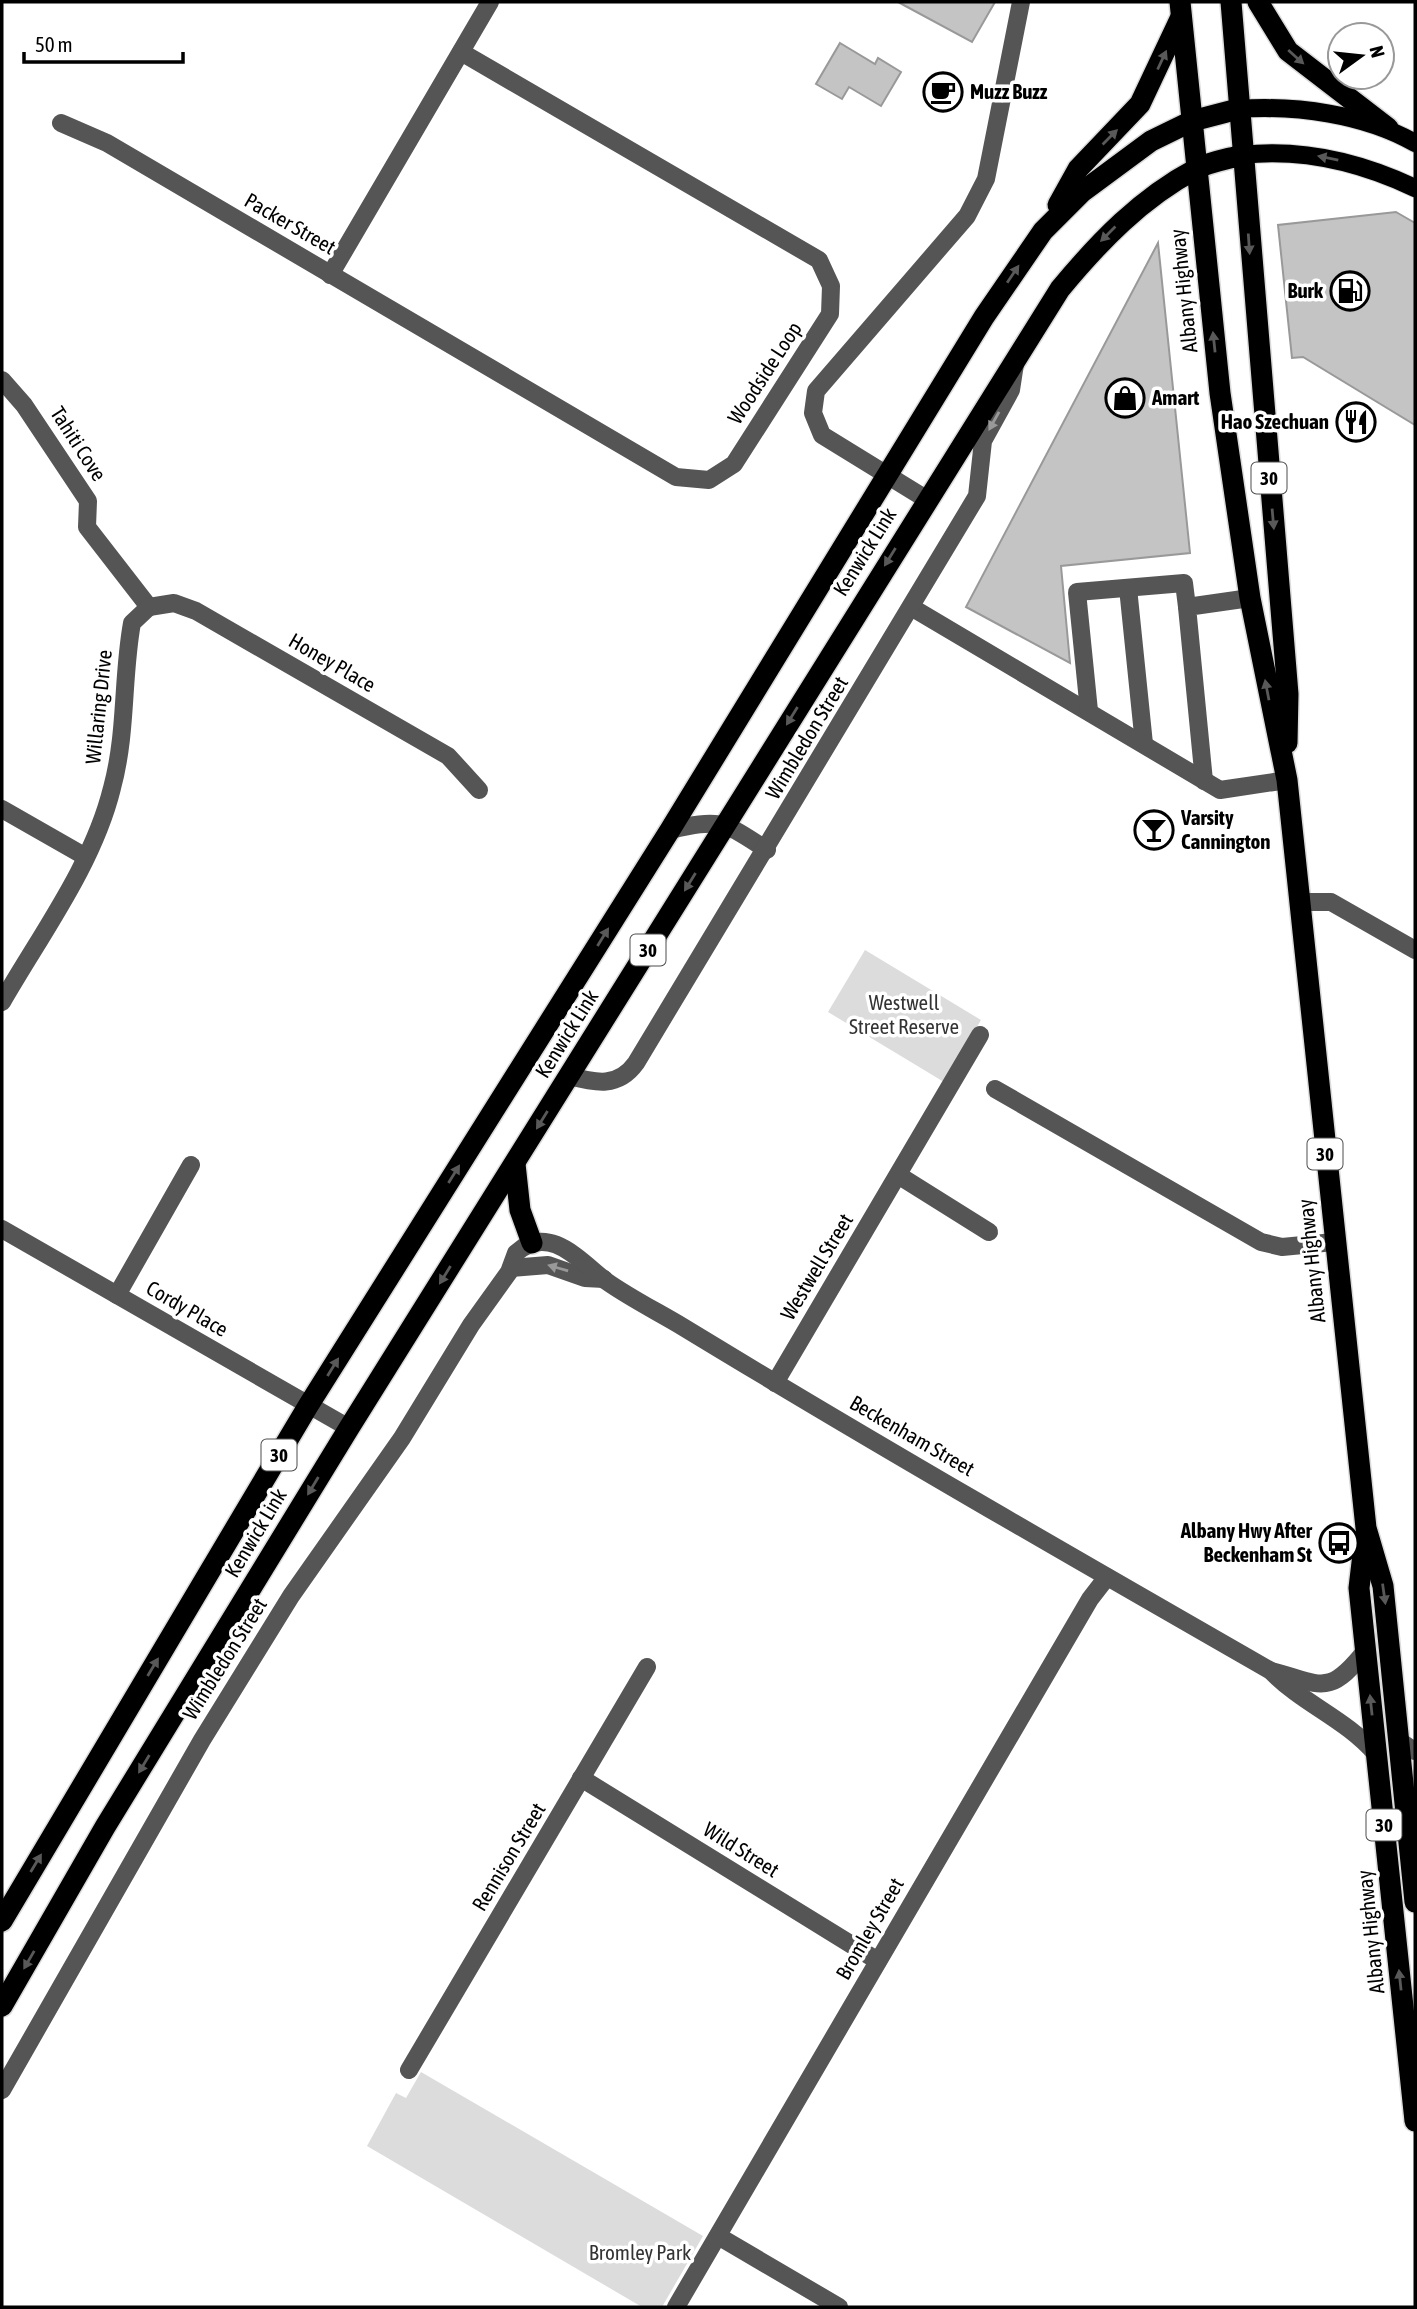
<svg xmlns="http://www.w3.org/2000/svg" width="1417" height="2309" font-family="'Asap Condensed',sans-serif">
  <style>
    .green { fill: #dcdcdc }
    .building { fill: #c4c4c4; stroke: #999; stroke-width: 2 }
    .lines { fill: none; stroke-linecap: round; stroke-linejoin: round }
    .major-casing { stroke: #dbdbdb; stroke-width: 20 }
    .highway-casing { stroke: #dbdbdb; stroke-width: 24 }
    .minor { stroke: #555; stroke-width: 18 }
    .major { stroke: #000; stroke-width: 18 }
    .highway { stroke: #000; stroke-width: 21 }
    .oneway { fill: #595959 }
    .oneway2 { fill: #999 }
    .labels { text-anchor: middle; stroke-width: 7; stroke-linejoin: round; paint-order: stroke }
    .shield { fill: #fff; stroke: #4c4c4c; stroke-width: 2 }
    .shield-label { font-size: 19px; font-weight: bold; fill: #000 }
    .poi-label { font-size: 21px; font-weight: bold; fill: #000; stroke: #fff; text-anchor: start }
    .street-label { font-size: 21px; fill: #000; stroke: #fff }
    .park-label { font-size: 21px; fill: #333; stroke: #fff }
  </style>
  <rect width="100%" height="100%" fill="#fff"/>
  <g class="green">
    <polygon points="865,950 981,1020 944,1082 828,1012"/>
    <polygon points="421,2072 703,2236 662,2307 642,2307 367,2146 396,2093 406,2098"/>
  </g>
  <g class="building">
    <polygon points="898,2 995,2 972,42"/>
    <polygon points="840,43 875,64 878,58 901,72 881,106 849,87 842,99 816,84"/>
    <polygon points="1396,212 1415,223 1415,425 1303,357 1292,358 1278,225"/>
    <polygon points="1158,243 1190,553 1061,566 1070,663 966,607"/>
  </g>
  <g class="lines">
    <g class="major-casing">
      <g id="major">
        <path d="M 1238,109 C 1296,105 1364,114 1415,143"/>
        <path d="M 1242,155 C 1303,148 1360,162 1415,188"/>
      </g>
    </g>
    <g class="highway-casing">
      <g id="highway">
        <polyline points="1180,2 1220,393 1250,598 1287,780 1366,1528 1383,1586 1415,1902"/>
        <polyline points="1231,2 1288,694 1287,743"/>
        <polyline points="1258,2 1288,51 1388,128"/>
        <polyline points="1058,205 1078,169 1140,104 1181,17"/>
        <polyline points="515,1164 520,1210 532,1243"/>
        <polyline points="1365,1537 1359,1588 1415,2121"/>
        <polyline points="2,1921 308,1406 670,830 984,317 1043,231 1082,192 1151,141 1192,121 1238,109"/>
        <path d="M 2,2006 L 105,1827 L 349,1428 L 1060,289 C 1099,242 1141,198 1196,169 C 1209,162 1228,159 1242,155"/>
      </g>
    </g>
    <g class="minor">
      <polyline points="61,123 107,143 676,477 709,480 734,464 830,314 831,286 819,260 461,52"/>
      <polyline points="330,275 490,2"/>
      <polyline points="2,380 24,405 88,501 87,527 149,607"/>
      <polyline points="926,499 822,435 813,413 816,391 967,216 986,179 1021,2"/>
      <polyline points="1128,588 1144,744"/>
      <polyline points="149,607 174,603 196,611 448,756 479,790"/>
      <polyline points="911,607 1220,790 1287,780"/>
      <polyline points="1089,711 1077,592 1184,583 1187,607"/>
      <polyline points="1204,781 1187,607 1250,598"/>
      <polyline points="2,809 86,857"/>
      <path d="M 670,830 C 723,818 723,822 767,850"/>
      <polyline points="1299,902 1331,902 1415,950"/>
      <path d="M 2,1002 C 41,934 93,865 112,788 C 127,733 122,678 132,623 L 149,607"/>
      <path d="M 569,1076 C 596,1083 618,1088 636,1063 L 977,496 L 983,441 L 1011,390 L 1015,364"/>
      <polyline points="995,1089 1261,1242 1282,1247 1334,1242"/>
      <polyline points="898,1175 989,1232"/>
      <polyline points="2,1229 349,1428"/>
      <polyline points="511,1268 548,1265 585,1278 604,1279"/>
      <polyline points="117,1295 191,1165"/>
      <polyline points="775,1383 980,1035"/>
      <path d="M 1271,1671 C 1322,1684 1328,1698 1366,1650"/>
      <polyline points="1399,1741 1415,1751"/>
      <polyline points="581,1778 878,1961"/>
      <polyline points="409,2070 647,1667"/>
      <path d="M 2,2090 L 202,1740 L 291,1596 L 402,1438 L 471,1325 L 509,1272 L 516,1253 C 549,1222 582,1263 606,1281 C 630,1298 658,1312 683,1327 C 877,1445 1074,1558 1271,1671 C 1303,1704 1346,1719 1376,1754"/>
      <polyline points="718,2236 839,2307"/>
      <polyline points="676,2307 1090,1599 1107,1577"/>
    </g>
    <use href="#major" class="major"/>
    <use href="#highway" class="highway"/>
  </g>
  <defs><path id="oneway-solid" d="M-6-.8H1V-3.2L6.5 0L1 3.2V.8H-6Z" transform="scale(1.75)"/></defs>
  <g class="oneway">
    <use href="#oneway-solid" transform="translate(1296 57) rotate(42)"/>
    <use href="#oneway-solid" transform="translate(1162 60) rotate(-65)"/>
    <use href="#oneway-solid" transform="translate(1110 137) rotate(-45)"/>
    <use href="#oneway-solid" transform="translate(1328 158) rotate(-169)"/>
    <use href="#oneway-solid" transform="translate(1108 234) rotate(135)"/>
    <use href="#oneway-solid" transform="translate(1249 244) rotate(86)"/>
    <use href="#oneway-solid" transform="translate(1013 274) rotate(-56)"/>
    <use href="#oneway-solid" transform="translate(1214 342) rotate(-96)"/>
    <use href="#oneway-solid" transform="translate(1273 519) rotate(85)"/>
    <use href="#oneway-solid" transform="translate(890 557) rotate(122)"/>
    <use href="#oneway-solid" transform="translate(1267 690) rotate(-101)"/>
    <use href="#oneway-solid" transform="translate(792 716) rotate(122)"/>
    <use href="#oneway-solid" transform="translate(690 882) rotate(122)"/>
    <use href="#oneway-solid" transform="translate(603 937) rotate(-58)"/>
    <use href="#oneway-solid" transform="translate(542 1120) rotate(122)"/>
    <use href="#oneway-solid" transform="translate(454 1174) rotate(-58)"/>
    <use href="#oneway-solid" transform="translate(445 1275) rotate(122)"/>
    <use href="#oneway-solid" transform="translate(333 1367) rotate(-58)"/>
    <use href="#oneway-solid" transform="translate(313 1486) rotate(121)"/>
    <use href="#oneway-solid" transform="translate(1384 1594) rotate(82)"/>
    <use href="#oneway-solid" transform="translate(153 1667) rotate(-59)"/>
    <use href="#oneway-solid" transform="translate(1371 1705) rotate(-96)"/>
    <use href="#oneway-solid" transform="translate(144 1764) rotate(121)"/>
    <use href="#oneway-solid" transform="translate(36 1863) rotate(-59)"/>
    <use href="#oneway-solid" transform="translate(29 1960) rotate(120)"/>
    <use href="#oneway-solid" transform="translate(1400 1980) rotate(-96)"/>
  </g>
  <g class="oneway2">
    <use href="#oneway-solid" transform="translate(994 421) rotate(119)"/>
    <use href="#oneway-solid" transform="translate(558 1268) rotate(-164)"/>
  </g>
  <defs>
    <g id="cafe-ring" transform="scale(2.0125)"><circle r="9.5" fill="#fff" stroke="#000" stroke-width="1.5"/><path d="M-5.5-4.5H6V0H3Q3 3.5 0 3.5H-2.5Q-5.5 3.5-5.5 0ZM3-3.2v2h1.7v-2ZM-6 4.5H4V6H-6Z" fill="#000"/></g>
    <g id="fuel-ring" transform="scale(2.0125)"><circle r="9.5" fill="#fff" stroke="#000" stroke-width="1.5"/><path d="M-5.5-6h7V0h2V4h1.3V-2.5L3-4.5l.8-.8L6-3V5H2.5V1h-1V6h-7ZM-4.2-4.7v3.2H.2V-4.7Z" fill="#000"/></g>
    <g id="shop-ring" transform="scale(2.0125)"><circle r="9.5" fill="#fff" stroke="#000" stroke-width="1.5"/><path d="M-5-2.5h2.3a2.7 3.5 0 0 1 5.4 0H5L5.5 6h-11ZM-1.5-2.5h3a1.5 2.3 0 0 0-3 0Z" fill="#000"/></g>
    <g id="restaurant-ring" transform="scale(2.0125)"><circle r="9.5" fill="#fff" stroke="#000" stroke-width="1.5"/><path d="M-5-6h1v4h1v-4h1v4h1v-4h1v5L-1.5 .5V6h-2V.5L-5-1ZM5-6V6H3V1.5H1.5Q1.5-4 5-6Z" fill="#000"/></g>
    <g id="bar-ring" transform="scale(2.0125)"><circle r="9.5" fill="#fff" stroke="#000" stroke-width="1.5"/><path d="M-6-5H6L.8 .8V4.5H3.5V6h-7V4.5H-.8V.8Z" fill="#000"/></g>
    <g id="bus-ring" transform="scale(2.0125)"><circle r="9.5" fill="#fff" stroke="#000" stroke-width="1.5"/><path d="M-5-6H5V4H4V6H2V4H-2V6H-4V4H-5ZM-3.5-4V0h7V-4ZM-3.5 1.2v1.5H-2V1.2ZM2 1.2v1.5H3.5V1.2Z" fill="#000"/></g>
  </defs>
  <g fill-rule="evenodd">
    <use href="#cafe-ring" x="943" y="92"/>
    <use href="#fuel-ring" x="1350" y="291"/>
    <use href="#shop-ring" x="1125" y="398"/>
    <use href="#restaurant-ring" x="1356" y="422"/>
    <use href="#bar-ring" x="1154" y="830"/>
    <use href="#bus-ring" x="1339" y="1543"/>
  </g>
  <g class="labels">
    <g class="shield">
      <rect x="1251.5" y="462.5" width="35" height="31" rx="5"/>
      <rect x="630.5" y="934.5" width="35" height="31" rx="5"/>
      <rect x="1307.5" y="1138.5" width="35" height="31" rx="5"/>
      <rect x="261.5" y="1439.5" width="35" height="31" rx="5"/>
      <rect x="1366.5" y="1809.5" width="35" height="31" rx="5"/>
    </g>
    <g class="shield-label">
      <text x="1269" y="485">30</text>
      <text x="648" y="957">30</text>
      <text x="1325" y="1161">30</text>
      <text x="279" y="1462">30</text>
      <text x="1384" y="1832">30</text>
    </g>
    <g class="poi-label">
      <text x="970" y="99">Muzz Buzz</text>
      <text x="1323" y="298" text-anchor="end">Burk</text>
      <text x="1152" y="405">Amart</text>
      <text x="1329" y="429" text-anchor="end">Hao Szechuan</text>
      <text x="1181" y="825">Varsity<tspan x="1181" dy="24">Cannington</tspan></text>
      <text x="1312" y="1538" text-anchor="end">Albany Hwy After<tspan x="1312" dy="24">Beckenham St</tspan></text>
    </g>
    <g class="street-label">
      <text transform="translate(290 224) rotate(30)" y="7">Packer Street</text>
      <text transform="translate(1184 291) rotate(-96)" y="7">Albany Highway</text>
      <text transform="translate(765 373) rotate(-57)" y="7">Woodside Loop</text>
      <text transform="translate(78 444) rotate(57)" y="7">Tahiti Cove</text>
      <text transform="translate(865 552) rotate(-58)" y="7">Kenwick Link</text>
      <text transform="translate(332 663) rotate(30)" y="7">Honey Place</text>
      <text transform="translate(99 707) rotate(-84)" y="7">Willaring Drive</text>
      <text transform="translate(807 738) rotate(-59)" y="7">Wimbledon Street</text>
      <text transform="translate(567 1034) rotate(-58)" y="7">Kenwick Link</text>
      <text transform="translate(1312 1261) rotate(-96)" y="7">Albany Highway</text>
      <text transform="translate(817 1267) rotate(-59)" y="7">Westwell Street</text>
      <text transform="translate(187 1309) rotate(30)" y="7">Cordy Place</text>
      <text transform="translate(912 1436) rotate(30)" y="7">Beckenham Street</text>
      <text transform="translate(256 1533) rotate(-59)" y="7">Kenwick Link</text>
      <text transform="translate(225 1659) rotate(-58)" y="7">Wimbledon Street</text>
      <text transform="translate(741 1850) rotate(32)" y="7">Wild Street</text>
      <text transform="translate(509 1857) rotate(-59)" y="7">Rennison Street</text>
      <text transform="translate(870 1929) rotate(-60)" y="7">Bromley Street</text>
      <text transform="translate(1371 1932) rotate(-96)" y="7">Albany Highway</text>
    </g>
    <g class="park-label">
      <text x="904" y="1010">Westwell<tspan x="904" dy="24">Street Reserve</tspan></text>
      <text x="640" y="2260">Bromley Park</text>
    </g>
  </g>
  <rect width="1417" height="2309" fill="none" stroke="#000000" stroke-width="7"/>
  <g transform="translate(1361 56) rotate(75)"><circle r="33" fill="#ffffff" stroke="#999999" stroke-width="2"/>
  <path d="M0-5L12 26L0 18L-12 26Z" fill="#000000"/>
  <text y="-10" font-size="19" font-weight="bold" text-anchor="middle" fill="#000000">N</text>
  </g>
  <path d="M24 52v10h159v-10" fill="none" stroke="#000000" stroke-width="3.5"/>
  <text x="35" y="52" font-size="21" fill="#000000" stroke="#ffffff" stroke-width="5" paint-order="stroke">50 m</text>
</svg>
